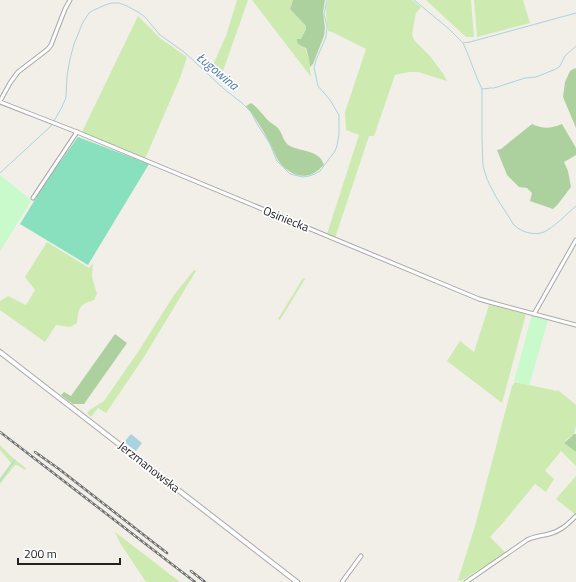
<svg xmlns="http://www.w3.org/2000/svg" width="576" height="582" font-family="'Titillium Web',sans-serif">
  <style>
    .grass { fill: #cdebb0 }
    .forest { fill: #add19e }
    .park { fill: #c8facc }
    .pitch { fill: #88e0be }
    .water { fill: #aad3df }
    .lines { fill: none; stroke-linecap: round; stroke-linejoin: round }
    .stream { stroke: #aad3df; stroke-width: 1 }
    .minor-casing { stroke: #a9a9a9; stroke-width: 5 }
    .tertiary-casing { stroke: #a9a9a9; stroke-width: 6 }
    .minor { stroke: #fff; stroke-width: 3 }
    .tertiary { stroke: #fff; stroke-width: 4 }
    .rail-casing { stroke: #707070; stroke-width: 2.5 }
    .rail { stroke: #fff; stroke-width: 1; stroke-dasharray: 3; stroke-linecap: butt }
    .labels { text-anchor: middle; stroke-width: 3.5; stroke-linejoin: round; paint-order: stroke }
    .street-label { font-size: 12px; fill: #222; stroke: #fff }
    .water-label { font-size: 13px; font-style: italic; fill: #4a7aab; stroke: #fff }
  </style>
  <rect width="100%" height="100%" fill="#f2efe9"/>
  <g class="grass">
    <polygon points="237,0 248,0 223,71 211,69 226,36"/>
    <polygon points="252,0 293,0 290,9 306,26 306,29 302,37 299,45 305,48 309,59 311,77"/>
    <path d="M 328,0 L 412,0 L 421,7 L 416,13 L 412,34 L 414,40 L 430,56 L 444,75 L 447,81 L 418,72 L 409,72 L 395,75 L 374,136 L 369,136 L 335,238 L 327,234 L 359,135 L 346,130 L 345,112 L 366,49 L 332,32 L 328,31 C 327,19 324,13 328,0 Z"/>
    <polygon points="426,0 471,0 474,37 466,37"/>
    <polygon points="474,0 523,0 530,23 477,37"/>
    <polygon points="138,16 161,39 187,57 180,78 145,159 82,132"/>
    <path d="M 47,242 L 89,268 L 93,263 L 92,277 L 97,294 L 94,300 C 79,305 79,307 77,323 L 70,327 L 56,325 L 45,342 L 0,310 L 0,301 L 8,296 L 26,305 L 35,290 L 25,277 Z"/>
    <polygon points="194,270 196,271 144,357 106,413 98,408 91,417 87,413 91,409 104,401 138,352 174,295"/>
    <polygon points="303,278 305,279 280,320 278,319"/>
    <polygon points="489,305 526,314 502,403 447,361 460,341 474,352"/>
    <polygon points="515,382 557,391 558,390 576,405 576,426 574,434 567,439 564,443 576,452 576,466 561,451 545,471 554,479 546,492 535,484 502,524 490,537 506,553 461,581 458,580 475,526 512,386"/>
    <polygon points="0,445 14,459 26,468 25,470 17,465 15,465 0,484 0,478 11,463 0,450"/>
    <polygon points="576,476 576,515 556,499"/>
    <polygon points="115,532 180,582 146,582 120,543"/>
  </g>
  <g class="forest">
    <path d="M 293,0 L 325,0 L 323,12 L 325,28 L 324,36 L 313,64 L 310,67 L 309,59 L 306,48 C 301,46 296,44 297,39 L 301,39 L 306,29 L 306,26 L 290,9 Z"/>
    <polygon points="575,68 576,69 576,128 563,97 565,82 570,71"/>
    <path d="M 251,103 C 259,108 263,116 271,123 C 274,125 278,127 280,131 C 283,136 284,143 290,146 C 302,152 320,150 324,165 C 320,168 317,172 312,174 C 299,180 284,170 278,160 C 274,153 272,146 268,140 C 262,128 254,116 246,106 Z"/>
    <path d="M 532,124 C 544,129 549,129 562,124 L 576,148 L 576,155 L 564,162 L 568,171 L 571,187 L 558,204 L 553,209 L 530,201 L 532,193 L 527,188 L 519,187 L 507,175 L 497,150 L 501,149 Z"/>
    <polygon points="115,334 127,343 84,404 73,404 61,395 64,392 71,396"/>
    <polygon points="574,434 576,434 576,452 564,443"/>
  </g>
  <g class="park">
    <polygon points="0,175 31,200 22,216 0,251"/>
    <polygon points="532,315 548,320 529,386 514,381"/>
  </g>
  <polygon class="pitch" points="78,137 149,164 88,265 20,224 47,180"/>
  <polygon class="water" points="131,434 142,443 136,451 124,442"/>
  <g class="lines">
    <g class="stream">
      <polyline points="414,0 449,29 463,43 470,42 576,13"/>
      <path d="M 463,43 L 467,52 L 477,78 L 482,89 L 482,139 L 483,166 L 487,179 L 496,197 L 514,225 C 521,232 534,236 544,232 C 553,228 568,213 576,206"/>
      <polyline points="482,89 491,88 494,88 525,78 536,77 556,69 560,66 565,56 576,46"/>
      <polyline points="0,173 51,126 62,107 66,97 67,76 70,59 74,44 83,22 89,13 92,11 105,5 112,3 119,3 127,6 138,12 145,17 160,35 184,52 224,89 242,103 251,112 256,122 261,130 270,144 277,161 290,174 303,177 309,176 315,174 320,171 335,151 337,146 339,134 339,115 330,100 318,86 314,67 316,60 326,37 327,26 324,14 327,0"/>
      <polyline points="0,481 15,460"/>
    </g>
    <g class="minor-casing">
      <g id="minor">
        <polyline points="0,101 10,83 18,72 48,49 51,45 65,9 70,0"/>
        <polyline points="0,102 77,132 479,299 493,303 576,325"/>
        <polyline points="33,198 77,132"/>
        <polyline points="534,314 576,240"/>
        <polyline points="342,582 361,556"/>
        <path d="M 466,582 L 527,540 C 534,536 541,536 549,534 C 561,531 568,524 576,516"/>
      </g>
    </g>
    <g class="tertiary-casing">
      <polyline id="tertiary" points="0,352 297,582"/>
    </g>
    <use href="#minor" class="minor"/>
    <use href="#tertiary" class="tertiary"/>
    <g class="rail-casing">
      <g id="rail">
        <polyline points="0,432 195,582"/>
        <polyline points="35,452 59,469 167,553"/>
        <polyline points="191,571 205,582"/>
      </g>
    </g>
    <use href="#rail" class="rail"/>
  </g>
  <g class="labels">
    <g class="street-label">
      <text transform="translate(286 219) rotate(22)" y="4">Osiniecka</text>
      <text transform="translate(149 467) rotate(38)" y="4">Jerzmanowska</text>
    </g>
    <g class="water-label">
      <text transform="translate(218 71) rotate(40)" y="5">Ługowina</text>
    </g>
  </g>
  <path d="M18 558v6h102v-6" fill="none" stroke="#222222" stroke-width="2"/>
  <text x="24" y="558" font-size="12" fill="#222222" stroke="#ffffff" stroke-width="3" paint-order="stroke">200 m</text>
</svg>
